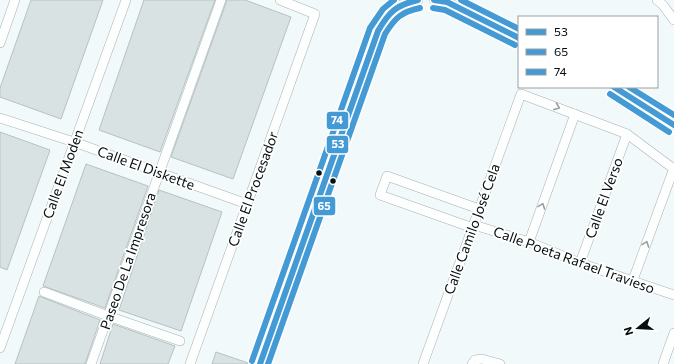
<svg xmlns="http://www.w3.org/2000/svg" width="674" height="364" font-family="Commissioner,sans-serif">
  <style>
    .building { fill: #d9e2e3; stroke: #b7c1c2 }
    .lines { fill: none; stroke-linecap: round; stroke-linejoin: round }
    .minor-casing { stroke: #a8b2b3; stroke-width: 10 }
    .minor { stroke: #fdfefe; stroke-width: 9 }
    .bus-1-casing { stroke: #fff; stroke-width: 9 }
    .bus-2-casing { stroke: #fff; stroke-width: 9 }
    .bus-3-casing { stroke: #fff; stroke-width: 9 }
    .bus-1 { stroke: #449ad5; stroke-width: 6 }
    .bus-2 { stroke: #449ad5; stroke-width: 6 }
    .bus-3 { stroke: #449ad5; stroke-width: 6 }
    .oneway { stroke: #999e9f }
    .bus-dot { fill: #040f10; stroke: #fff; stroke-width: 1.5 }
    .labels { text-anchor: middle; stroke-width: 3.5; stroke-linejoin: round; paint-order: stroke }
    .street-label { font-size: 14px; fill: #040f10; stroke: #fff }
    .line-badge { stroke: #fff; stroke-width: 1.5 }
    .badge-label { font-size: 11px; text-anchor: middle; font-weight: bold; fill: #fff }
  </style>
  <rect width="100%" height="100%" fill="#f2f9fa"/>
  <g class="building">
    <polygon points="31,0 103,0 61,119 0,97 0,88"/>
    <polygon points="144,0 215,0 160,152 99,130"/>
    <polygon points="227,0 245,0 291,17 233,179 171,157"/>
    <polygon points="0,132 50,150 7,270 0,267"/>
    <polygon points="86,164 148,186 105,308 43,286"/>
    <polygon points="159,190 222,212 181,331 119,310"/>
    <polygon points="39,296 100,320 85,364 15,364"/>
    <polygon points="113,324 175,346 168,364 100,364"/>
    <polygon points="216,352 248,363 248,364 212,364"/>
  </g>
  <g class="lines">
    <g class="minor-casing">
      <g id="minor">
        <polyline points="434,0 447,2 519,38"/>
        <polyline points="657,0 663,5 674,20"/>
        <polyline points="0,43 15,0"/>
        <polyline points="614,87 652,110 674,125"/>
        <polyline points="0,118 74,142 247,204"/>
        <polyline points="474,225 529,242 580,263 674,295"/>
        <polyline points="473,228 380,195 387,176 479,209"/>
        <polyline points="529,242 575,114"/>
        <polyline points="580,263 627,134"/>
        <polyline points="633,280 674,168"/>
        <polyline points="44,292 108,316 180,341"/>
        <polyline points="0,348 126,0"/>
        <polyline points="91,364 221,0"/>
        <polyline points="190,364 315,14 280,0"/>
        <path d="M 260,364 L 378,31 C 389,12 395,4 418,0"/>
        <polyline points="423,364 521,94 627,134 674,169"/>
        <polyline points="472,364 475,360 482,359 500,364"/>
        <polyline points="663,364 674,333"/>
      </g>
    </g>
    <use href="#minor" class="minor"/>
    <g class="bus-1-casing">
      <g id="bus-1">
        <polyline points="434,0 447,2 519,38"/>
        <polyline points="614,87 674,125"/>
        <path d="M 260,364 L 378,31 C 389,12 396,5 418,0"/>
      </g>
    </g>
    <g class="bus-2-casing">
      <g id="bus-2">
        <polyline points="433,8 445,10 515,45"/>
        <polyline points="610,94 669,132"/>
        <path d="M 268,364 L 385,34 C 395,18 401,12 420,8"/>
      </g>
    </g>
    <g class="bus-3-casing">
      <g id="bus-3">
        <polyline points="461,0 519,29"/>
        <polyline points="629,87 674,115"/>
        <polyline points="252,361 370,28 383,9 394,0"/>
      </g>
    </g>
    <use href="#bus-1" class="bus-1"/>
    <use href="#bus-2" class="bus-2"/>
    <use href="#bus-3" class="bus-3"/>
  </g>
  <defs><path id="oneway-chevron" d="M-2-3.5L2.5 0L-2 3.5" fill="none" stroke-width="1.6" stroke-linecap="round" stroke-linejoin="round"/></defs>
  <g class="oneway">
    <use href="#oneway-chevron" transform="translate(557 107) rotate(21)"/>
    <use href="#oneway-chevron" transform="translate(542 206) rotate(-70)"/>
    <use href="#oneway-chevron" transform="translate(646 244) rotate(-70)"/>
  </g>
  <g class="bus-dot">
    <circle cx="319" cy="173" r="3.5"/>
    <circle cx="333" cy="181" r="3.5"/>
  </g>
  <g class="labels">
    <g class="street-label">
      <text transform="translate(146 168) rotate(20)" y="5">Calle El Diskette</text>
      <text transform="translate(63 174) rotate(-70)" y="5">Calle El Moden</text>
      <text transform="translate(253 189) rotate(-70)" y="5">Calle El Procesador</text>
      <text transform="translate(604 198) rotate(-70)" y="5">Calle El Verso</text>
      <text transform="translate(472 229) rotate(-70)" y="5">Calle Camilo José Cela</text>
      <text transform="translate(574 260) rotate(20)" y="5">Calle Poeta Rafael Travieso</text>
      <text transform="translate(128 261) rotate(-71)" y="5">Paseo De La Impresora</text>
    </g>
  </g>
  <g class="line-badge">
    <rect x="326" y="111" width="23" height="19" rx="4" fill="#449ad5"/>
    <rect x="326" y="135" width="23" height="19" rx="4" fill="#449ad5"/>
    <rect x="313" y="196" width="23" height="20" rx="4" fill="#449ad5"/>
  </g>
  <g class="badge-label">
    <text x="337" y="124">74</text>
    <text x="338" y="148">53</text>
    <text x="324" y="210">65</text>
  </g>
  <rect x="518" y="16" width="140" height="72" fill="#ffffff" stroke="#9b9f9f"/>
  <rect x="526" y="29" width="20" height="6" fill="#449ad5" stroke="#9b9f9f"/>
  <text x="554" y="36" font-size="12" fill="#040f10">53</text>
  <rect x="526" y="49" width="20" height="6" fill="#449ad5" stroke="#9b9f9f"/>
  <text x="554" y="56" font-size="12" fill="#040f10">65</text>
  <rect x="526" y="69" width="20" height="6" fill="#449ad5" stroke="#9b9f9f"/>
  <text x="554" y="76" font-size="12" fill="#040f10">74</text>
  <g transform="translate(638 328) rotate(252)" stroke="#ffffff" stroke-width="3" paint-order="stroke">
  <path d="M0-3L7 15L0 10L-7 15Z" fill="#040f10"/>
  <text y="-6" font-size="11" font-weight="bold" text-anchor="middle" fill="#040f10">N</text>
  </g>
</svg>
